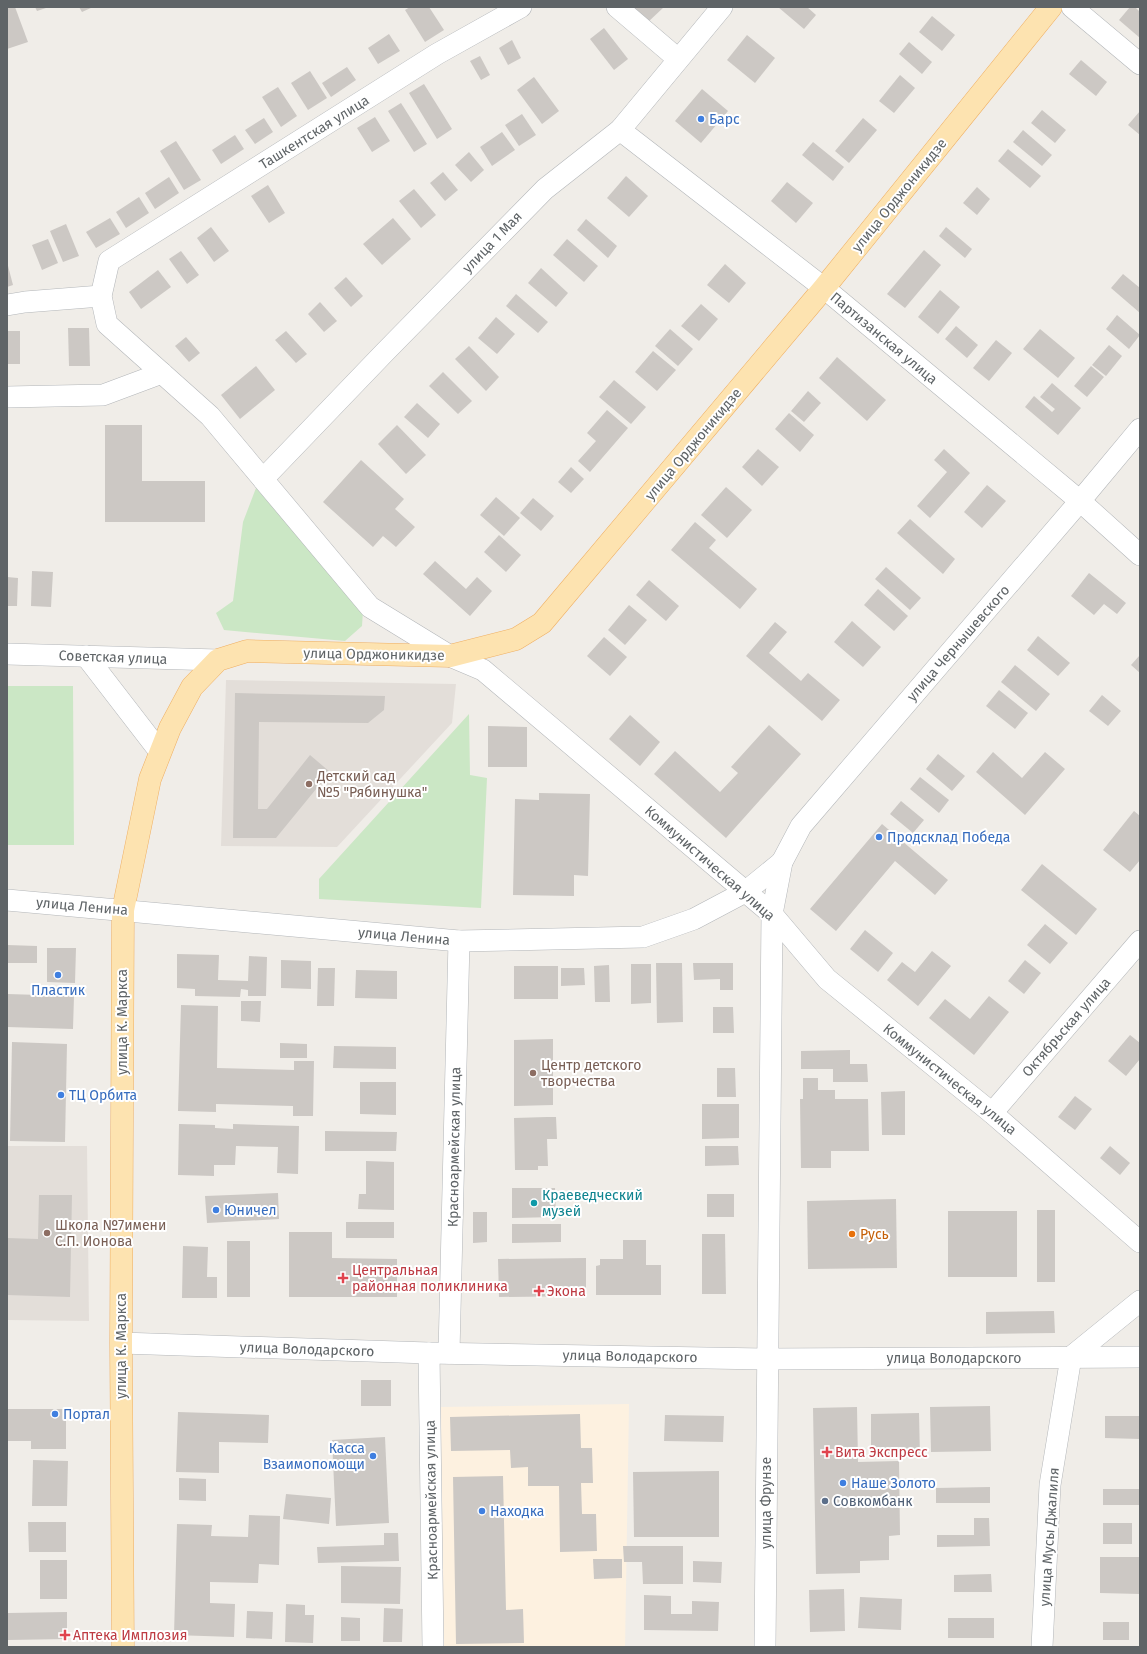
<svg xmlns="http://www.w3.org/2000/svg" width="1147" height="1654" font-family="'Fira Sans',sans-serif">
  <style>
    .commercial { fill: #fdf1e0 }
    .education { fill: #e3ded9 }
    .green { fill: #cbe7c5 }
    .building { fill: #ccc8c4 }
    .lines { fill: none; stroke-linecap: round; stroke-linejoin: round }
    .minor-casing { stroke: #b3b6b9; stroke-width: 22 }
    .major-casing { stroke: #efaf62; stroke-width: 23 }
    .minor { stroke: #fff; stroke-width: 21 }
    .major { stroke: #fde3b0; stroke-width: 22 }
    .shop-dot { fill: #3f7fe0; stroke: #fff; stroke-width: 1.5 }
    .education-dot { fill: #8d6e63; stroke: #fff; stroke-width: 1.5 }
    .culture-dot { fill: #0f9aa8; stroke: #fff; stroke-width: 1.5 }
    .food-dot { fill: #e8710a; stroke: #fff; stroke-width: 1.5 }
    .health-dot { fill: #e0444e; stroke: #fff; stroke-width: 1.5 }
    .service-dot { fill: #5c6f8a; stroke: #fff; stroke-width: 1.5 }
    .labels { text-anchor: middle; stroke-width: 4; stroke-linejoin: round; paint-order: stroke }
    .shop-label { font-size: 14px; fill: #366cbe; stroke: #fff; text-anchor: start }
    .street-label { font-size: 14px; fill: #5f6467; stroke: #fff }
    .education-label { font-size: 14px; fill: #785e54; stroke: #fff; text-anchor: start }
    .culture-label { font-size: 14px; fill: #0d838f; stroke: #fff; text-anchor: start }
    .food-label { font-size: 14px; fill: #c56008; stroke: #fff; text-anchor: start }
    .health-label { font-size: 14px; fill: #be3a42; stroke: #fff; text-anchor: start }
    .service-label { font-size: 14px; fill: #4e5e75; stroke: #fff; text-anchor: start }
  </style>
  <rect width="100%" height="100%" fill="#f0ede8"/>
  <polygon class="commercial" points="629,1404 625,1647 444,1647 441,1407"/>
  <g class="education">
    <polygon points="226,680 456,684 452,723 337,847 221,846"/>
    <polygon points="7,1146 87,1146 89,1321 7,1320"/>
  </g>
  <g class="green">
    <polygon points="256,488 363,611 362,626 345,641 224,630 216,613 233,601 243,522"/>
    <polygon points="7,686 73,686 74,845 7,845"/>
    <polygon points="469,714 470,775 487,778 481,908 319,899 319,879"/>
  </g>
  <g class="building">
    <polygon points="7,7 15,7 28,42 7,49"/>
    <polygon points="35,7 49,7 37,11"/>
    <polygon points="79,7 93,7 82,12"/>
    <polygon points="410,7 429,7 444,30 425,42 405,10"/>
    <polygon points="632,7 664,7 647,23"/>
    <polygon points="778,7 807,7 816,15 804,29"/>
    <polygon points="1130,7 1135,7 1140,12 1140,38 1119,20"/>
    <polygon points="932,16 955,35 942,51 919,32"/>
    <polygon points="604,28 628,59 614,70 590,39"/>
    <polygon points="389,34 400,51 378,64 368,48"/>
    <polygon points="747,35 775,58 755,83 727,60"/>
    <polygon points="512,40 521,58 508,65 499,48"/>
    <polygon points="909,42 932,62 922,74 899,54"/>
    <polygon points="480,56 490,75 481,80 470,61"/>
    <polygon points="1081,60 1107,82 1096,96 1069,74"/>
    <polygon points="347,67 356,80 331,97 322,83"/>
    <polygon points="310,71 327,98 308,110 291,83"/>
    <polygon points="900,75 915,88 894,113 879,101"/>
    <polygon points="534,77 559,111 542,124 517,90"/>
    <polygon points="424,84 452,129 437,139 409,93"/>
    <polygon points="278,87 297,116 281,127 262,97"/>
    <polygon points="702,89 728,111 701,143 675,121"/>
    <polygon points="401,103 427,144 414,152 388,111"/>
    <polygon points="1042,110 1066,130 1055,143 1031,123"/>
    <polygon points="1140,111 1140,135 1128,125"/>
    <polygon points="522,114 536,135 519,146 505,125"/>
    <polygon points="375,117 390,141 372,152 357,128"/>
    <polygon points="264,118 273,132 255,144 245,130"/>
    <polygon points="863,118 877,130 849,163 835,151"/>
    <polygon points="1023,130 1052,155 1042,166 1013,142"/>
    <polygon points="502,132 515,150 492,166 480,147"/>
    <polygon points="235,135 244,149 221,164 212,150"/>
    <polygon points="176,141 201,180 184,190 160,151"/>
    <polygon points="813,142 844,167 833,181 802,155"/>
    <polygon points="1008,149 1041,176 1030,188 998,161"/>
    <polygon points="469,152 484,170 471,182 455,165"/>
    <polygon points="443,172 458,190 445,201 430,183"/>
    <polygon points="626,176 648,196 629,217 607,198"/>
    <polygon points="169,177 179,193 155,209 145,193"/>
    <polygon points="787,182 813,203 796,223 771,201"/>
    <polygon points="268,185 285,213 269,223 251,196"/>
    <polygon points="977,187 990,199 977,215 963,203"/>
    <polygon points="414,189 436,215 421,228 399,201"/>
    <polygon points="139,197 149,213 126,228 116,212"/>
    <polygon points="110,218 120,234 96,248 86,232"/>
    <polygon points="393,218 411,239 382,265 363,244"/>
    <polygon points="586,219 617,246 608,258 577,230"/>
    <polygon points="66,224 79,256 63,262 50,231"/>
    <polygon points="211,227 229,251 214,262 197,238"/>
    <polygon points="946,227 972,249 965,258 939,236"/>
    <polygon points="48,239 58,263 42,270 32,245"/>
    <polygon points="567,239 598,266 584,282 553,255"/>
    <polygon points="924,250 941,265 905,308 887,294"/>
    <polygon points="181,251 199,275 187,284 169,259"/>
    <polygon points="7,262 13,285 7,287"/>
    <polygon points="725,264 746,283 729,303 707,285"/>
    <polygon points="541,268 568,293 556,307 528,283"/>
    <polygon points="158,270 171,287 141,309 129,292"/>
    <polygon points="1123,274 1140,288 1140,313 1111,288"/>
    <polygon points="346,277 363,296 351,307 334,288"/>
    <polygon points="940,290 960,307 938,334 918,317"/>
    <polygon points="516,294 548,322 538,333 506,306"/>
    <polygon points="320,302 337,321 324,332 308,314"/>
    <polygon points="701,304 718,319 699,341 681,326"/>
    <polygon points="1117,315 1140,335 1129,349 1106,329"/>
    <polygon points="496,317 515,334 497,354 478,338"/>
    <polygon points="956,326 978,345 967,358 945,339"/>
    <polygon points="68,328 89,328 90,366 69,366"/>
    <polygon points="670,329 693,349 678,366 655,346"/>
    <polygon points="1040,329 1075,358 1058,378 1023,349"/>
    <rect x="7" y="331" width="13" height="33"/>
    <polygon points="286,331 307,354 296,363 275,340"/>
    <polygon points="186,337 200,353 189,362 175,346"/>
    <polygon points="996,340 1012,353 989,381 973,368"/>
    <polygon points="1109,345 1122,356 1106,376 1092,365"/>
    <polygon points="469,346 499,377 486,391 455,359"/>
    <polygon points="653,351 676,370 657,391 635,372"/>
    <polygon points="837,357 886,400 867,421 819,378"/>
    <polygon points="256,366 275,390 240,419 221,395"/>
    <polygon points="1091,366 1104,377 1087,397 1074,386"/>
    <polygon points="443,372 472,401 458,414 429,386"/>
    <polygon points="614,380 646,407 631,424 599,397"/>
    <polygon points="1052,383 1081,408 1058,435 1025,407 1034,396 1052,412 1055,409 1040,397"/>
    <polygon points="808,391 821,403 804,422 791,411"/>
    <polygon points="417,403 440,424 428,438 404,417"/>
    <polygon points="607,410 628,428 590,472 578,461 596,441 587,433"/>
    <polygon points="789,413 814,435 800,452 775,429"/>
    <polygon points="105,425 142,425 142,481 205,481 205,522 105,522"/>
    <polygon points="397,425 426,455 406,474 378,444"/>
    <polygon points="758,449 779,467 762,486 742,467"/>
    <polygon points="944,449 970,473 930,518 917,506 947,472 934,460"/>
    <polygon points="361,460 404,499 395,509 415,527 396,547 383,536 373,547 323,502"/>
    <polygon points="571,467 584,479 571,493 558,482"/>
    <polygon points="987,485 1006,501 982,528 964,512"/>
    <polygon points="726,487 752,510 727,538 701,515"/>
    <polygon points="496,497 520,518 504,536 480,515"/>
    <polygon points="533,498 554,516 541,531 520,513"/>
    <polygon points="910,519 955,559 943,574 897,533"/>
    <polygon points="695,522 716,540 709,548 757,589 740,609 671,550"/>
    <polygon points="499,535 521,555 506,572 484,552"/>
    <polygon points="435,561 466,589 477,577 492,591 470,616 423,574"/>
    <polygon points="886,567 921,598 910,610 875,579"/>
    <polygon points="32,571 53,572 51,607 31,606"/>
    <polygon points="1089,573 1126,603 1117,614 1104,604 1094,615 1071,596"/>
    <polygon points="7,577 18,578 17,606 7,606"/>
    <polygon points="649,580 679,606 666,621 636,595"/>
    <polygon points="878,589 908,616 894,631 864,605"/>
    <polygon points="629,605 647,620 625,645 608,630"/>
    <polygon points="852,621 881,647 863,667 834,642"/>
    <polygon points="775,622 787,632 769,653 801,681 808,673 840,700 822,721 746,656"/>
    <polygon points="1038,636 1070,663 1058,676 1027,650"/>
    <polygon points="604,637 627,657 610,676 587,656"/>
    <polygon points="1140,655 1140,673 1131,665"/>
    <polygon points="1015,665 1050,694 1036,711 1001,682"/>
    <polygon points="999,690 1028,713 1015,729 986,706"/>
    <polygon points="235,693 385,696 384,710 368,723 259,722 258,809 267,809 310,755 330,772 276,838 233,838"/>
    <polygon points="1102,695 1121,711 1108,726 1089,711"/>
    <polygon points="630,715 660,742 640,766 609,739"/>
    <polygon points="769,725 801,754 726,838 654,774 675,751 720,792 738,773 731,767"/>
    <polygon points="488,726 527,727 527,767 488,767"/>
    <polygon points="993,752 1022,778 1045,752 1065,769 1025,815 976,772"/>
    <polygon points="938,754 965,776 952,791 926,769"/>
    <polygon points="920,777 949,800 939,813 910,789"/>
    <polygon points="539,793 590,794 588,876 574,875 574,896 513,895 515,799 539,800"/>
    <polygon points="901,801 924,820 913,833 890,814"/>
    <polygon points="1134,811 1140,816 1140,860 1130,872 1103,850"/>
    <polygon points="882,824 948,880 935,895 895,861 836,931 810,909"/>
    <polygon points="1042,864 1097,909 1076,935 1021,890"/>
    <polygon points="1045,924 1068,943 1050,964 1027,945"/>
    <polygon points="865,930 893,953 878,972 850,949"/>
    <polygon points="7,945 37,946 37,963 7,963"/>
    <polygon points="47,948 76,948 75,983 47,982"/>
    <polygon points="932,951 951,966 918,1006 887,980 902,962 915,972"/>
    <polygon points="177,954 219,955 218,980 248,981 249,956 267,957 266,996 248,996 248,990 241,989 240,997 195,996 195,989 177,988"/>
    <polygon points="281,960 311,961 311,989 281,988"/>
    <polygon points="1025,960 1041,973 1024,994 1008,981"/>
    <polygon points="656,963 682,963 683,1022 657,1023"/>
    <polygon points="693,963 733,963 733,990 720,990 720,979 694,980"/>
    <polygon points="631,964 651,964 651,1003 631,1004"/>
    <polygon points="609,965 610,1002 595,1002 594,966"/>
    <rect x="514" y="966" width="44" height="33"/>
    <polygon points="318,968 335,968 334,1006 317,1006"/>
    <polygon points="561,968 584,968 585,985 561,986"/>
    <polygon points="356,970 397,971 397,999 355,998"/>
    <polygon points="7,994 74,996 73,1029 7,1027"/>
    <polygon points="989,996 1009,1012 974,1055 929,1018 945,999 970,1019"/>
    <polygon points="241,1001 261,1001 260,1022 241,1021"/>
    <polygon points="181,1005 218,1006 217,1068 294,1070 294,1061 314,1061 313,1116 293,1116 293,1106 216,1104 216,1112 178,1111"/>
    <polygon points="713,1007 733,1007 734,1033 713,1033"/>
    <polygon points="1130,1035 1140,1043 1140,1059 1126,1076 1108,1061"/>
    <polygon points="553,1039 553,1105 514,1106 514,1040"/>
    <polygon points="12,1042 67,1044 65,1142 10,1141"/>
    <polygon points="280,1043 307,1044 307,1058 280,1058"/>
    <polygon points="334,1046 396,1047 396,1069 333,1068"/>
    <polygon points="850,1050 850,1064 867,1064 868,1082 833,1082 833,1069 801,1069 801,1051"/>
    <polygon points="717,1068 735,1068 736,1097 717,1097"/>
    <polygon points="803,1078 818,1078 818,1090 835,1090 835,1099 868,1099 869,1151 831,1151 831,1168 801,1168 800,1099 803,1099"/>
    <polygon points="360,1082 396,1082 396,1115 360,1114"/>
    <polygon points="905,1091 905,1135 882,1135 881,1092"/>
    <polygon points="1075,1096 1092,1109 1075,1130 1058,1117"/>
    <polygon points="702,1104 739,1104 739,1138 702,1139"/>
    <polygon points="547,1117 556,1117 557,1139 547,1139 548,1166 538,1166 538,1170 515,1170 514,1118"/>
    <polygon points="179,1124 215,1125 215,1128 233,1129 233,1124 299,1126 298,1174 277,1173 278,1147 236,1146 235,1165 214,1165 214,1176 178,1175"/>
    <polygon points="325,1131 397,1132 396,1151 325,1151"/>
    <polygon points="705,1146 738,1146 739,1165 705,1166"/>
    <polygon points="1110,1146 1130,1163 1120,1175 1100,1158"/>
    <polygon points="366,1161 394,1162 394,1210 358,1209 359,1194 366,1194"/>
    <polygon points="512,1188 555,1188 556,1217 512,1218"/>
    <polygon points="278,1193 279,1219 207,1223 205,1196"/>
    <rect x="707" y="1194" width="27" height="23"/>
    <polygon points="39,1195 72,1195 70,1297 7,1295 7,1238 38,1239"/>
    <polygon points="896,1199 897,1268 808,1269 807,1201"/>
    <rect x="1037" y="1210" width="18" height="72"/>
    <rect x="948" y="1211" width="69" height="66"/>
    <polygon points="473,1212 487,1212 487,1242 473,1243"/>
    <rect x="346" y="1222" width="48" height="16"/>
    <polygon points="512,1224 561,1224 561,1242 512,1243"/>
    <polygon points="289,1232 332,1232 332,1258 397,1259 397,1297 289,1297"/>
    <polygon points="702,1234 725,1234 726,1294 702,1294"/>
    <polygon points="623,1240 646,1240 646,1265 661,1265 661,1295 596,1295 596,1266 600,1265 600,1259 623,1259"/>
    <rect x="227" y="1241" width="23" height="56"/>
    <polygon points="183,1246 208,1247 207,1277 217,1277 217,1298 182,1298"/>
    <polygon points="586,1258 586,1296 499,1297 498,1259"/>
    <polygon points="1054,1311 1055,1333 986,1334 986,1312"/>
    <rect x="361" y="1380" width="30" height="26"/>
    <polygon points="990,1406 991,1451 931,1452 930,1407"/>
    <polygon points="857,1407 858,1462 899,1461 900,1535 889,1536 889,1560 860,1561 860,1573 816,1574 813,1408"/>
    <polygon points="7,1409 66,1409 66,1449 31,1449 31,1441 7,1441"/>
    <polygon points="178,1412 269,1415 268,1443 219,1442 219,1473 176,1472"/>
    <polygon points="919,1413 920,1457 871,1458 871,1414"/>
    <polygon points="580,1414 581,1448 592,1448 593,1483 581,1483 582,1514 596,1514 597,1551 560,1552 559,1486 528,1486 528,1467 511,1468 510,1450 451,1451 450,1417"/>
    <polygon points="665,1415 724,1416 723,1442 664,1441"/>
    <polygon points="1105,1416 1140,1416 1140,1439 1105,1438"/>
    <polygon points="385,1437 389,1523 336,1526 332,1440"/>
    <polygon points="33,1460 68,1461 67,1506 32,1506"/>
    <polygon points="719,1471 719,1537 634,1537 633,1472"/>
    <polygon points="503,1476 506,1610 523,1609 524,1643 456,1644 453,1477"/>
    <polygon points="179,1478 206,1479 206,1501 179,1500"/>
    <polygon points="990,1487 990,1503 936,1503 936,1488"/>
    <rect x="1103" y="1489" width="37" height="16"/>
    <polygon points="286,1494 331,1498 329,1524 283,1519"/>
    <polygon points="249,1515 280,1516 279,1565 259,1564 258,1583 210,1582 210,1603 235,1604 234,1637 174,1635 177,1524 212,1525 211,1536 248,1537"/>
    <polygon points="974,1518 989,1518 990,1546 937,1547 937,1535 974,1535"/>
    <polygon points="28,1522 66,1522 66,1552 29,1552"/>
    <rect x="1103" y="1523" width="29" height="21"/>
    <polygon points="384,1533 398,1533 399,1561 318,1563 317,1547 384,1545"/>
    <polygon points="623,1546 683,1546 683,1584 643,1584 642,1562 624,1562"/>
    <polygon points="1100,1557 1140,1557 1140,1594 1100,1593"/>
    <polygon points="593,1559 622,1559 622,1578 594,1579"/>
    <rect x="40" y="1560" width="27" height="39"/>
    <polygon points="693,1561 722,1562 721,1583 693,1582"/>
    <polygon points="341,1566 401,1567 400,1604 341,1603"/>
    <polygon points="991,1574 992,1592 954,1592 954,1575"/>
    <polygon points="844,1589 845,1631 810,1632 809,1590"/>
    <polygon points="644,1595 671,1596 671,1614 692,1614 692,1601 719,1602 718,1631 644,1630"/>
    <polygon points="860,1597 902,1599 901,1630 858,1628"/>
    <polygon points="286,1604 305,1605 305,1615 314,1615 313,1643 285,1642"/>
    <polygon points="384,1608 403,1609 402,1642 383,1642"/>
    <polygon points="247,1611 273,1612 272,1639 246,1638"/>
    <polygon points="67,1612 67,1639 8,1640 8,1613"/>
    <polygon points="341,1617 360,1618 360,1641 341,1641"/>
    <rect x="948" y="1618" width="46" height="20"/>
    <rect x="1103" y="1622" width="26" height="18"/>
  </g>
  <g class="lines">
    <g class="minor-casing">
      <g id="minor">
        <polyline points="521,7 437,54 109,261 101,296 107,324 210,416 370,607 450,656 483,670 772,914 827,979 992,1113 1140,1242"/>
        <polyline points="617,7 678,59"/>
        <polyline points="1072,7 1140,64"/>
        <polyline points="620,130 824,288 1080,501 1140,555"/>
        <polyline points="7,305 25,302 101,296"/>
        <polyline points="7,397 103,395 162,373"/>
        <polyline points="263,479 384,353 545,189 620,130 722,7"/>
        <polyline points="7,654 218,660"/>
        <polyline points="86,656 160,752"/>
        <polyline points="7,900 459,941 643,937 694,919 745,892 782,862"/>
        <polyline points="992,1113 1140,941"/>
        <polyline points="121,1343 429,1353 767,1359 1140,1357"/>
        <polyline points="429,1353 433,1647"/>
        <polyline points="449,1353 459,941"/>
        <polyline points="765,1647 772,914 782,862 801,826 1080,501 1140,429"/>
        <polyline points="1042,1647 1050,1485 1071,1357 1140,1301"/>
      </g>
    </g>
    <g class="major-casing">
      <polyline id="major" points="123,1647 121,1343 123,910 150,779 170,728 192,687 218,660 247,651 450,656 516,639 542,623 824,288 1051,7"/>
    </g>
    <use href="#minor" class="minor"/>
    <use href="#major" class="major"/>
  </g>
  <g class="shop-dot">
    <circle cx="701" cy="119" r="4"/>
    <circle cx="879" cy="837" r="4"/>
    <circle cx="58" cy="975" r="4"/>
    <circle cx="61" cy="1095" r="4"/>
    <circle cx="216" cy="1210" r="4"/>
    <circle cx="55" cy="1414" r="4"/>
    <circle cx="373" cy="1456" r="4"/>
    <circle cx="843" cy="1483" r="4"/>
    <circle cx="482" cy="1511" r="4"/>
  </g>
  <g class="education-dot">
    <circle cx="309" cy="784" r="4"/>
    <circle cx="533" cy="1073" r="4"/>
    <circle cx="47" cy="1233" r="4"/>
  </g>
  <circle class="culture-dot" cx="534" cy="1203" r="4"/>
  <circle class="food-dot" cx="852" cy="1234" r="4"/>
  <g class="health-dot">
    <path d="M341 1272h4v4h4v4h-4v4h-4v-4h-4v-4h4z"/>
    <path d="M537 1285h4v4h4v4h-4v4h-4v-4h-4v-4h4z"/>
    <path d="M825 1446h4v4h4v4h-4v4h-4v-4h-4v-4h4z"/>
    <path d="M63 1629h4v4h4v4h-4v4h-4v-4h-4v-4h4z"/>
  </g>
  <circle class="service-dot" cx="825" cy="1501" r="4"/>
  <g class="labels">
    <g class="shop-label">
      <text x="709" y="124">Барс</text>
      <text x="887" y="842">Продсклад Победа</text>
      <text x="58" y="995" text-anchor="middle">Пластик</text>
      <text x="69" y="1100">ТЦ Орбита</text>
      <text x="224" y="1215">Юничел</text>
      <text x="63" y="1419">Портал</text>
      <text x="365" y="1453" text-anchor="end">Касса<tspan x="365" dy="16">Взаимопомощи</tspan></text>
      <text x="851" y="1488">Наше Золото</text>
      <text x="490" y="1516">Находка</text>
    </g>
    <g class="street-label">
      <text transform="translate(314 132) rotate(-32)" y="5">Ташкентская улица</text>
      <text transform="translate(899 195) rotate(-51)" y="5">улица Орджоникидзе</text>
      <text transform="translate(492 242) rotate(-46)" y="5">улица 1 Мая</text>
      <text transform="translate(884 338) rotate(40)" y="5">Партизанская улица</text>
      <text transform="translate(693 444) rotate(-50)" y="5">улица Орджоникидзе</text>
      <text transform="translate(958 643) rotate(-49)" y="5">улица Чернышевского</text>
      <text transform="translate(374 654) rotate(1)" y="5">улица Орджоникидзе</text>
      <text transform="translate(113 657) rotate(2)" y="5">Советская улица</text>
      <text transform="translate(710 863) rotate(41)" y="5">Коммунистическая улица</text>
      <text transform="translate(82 906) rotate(5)" y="5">улица Ленина</text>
      <text transform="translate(404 936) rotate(5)" y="5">улица Ленина</text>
      <text transform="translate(122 1022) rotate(-90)" y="5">улица К. Маркса</text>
      <text transform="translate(1066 1027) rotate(-49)" y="5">Октябрьская улица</text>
      <text transform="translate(950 1079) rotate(39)" y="5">Коммунистическая улица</text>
      <text transform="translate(454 1147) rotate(-89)" y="5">Красноармейская улица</text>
      <text transform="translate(121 1346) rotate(-90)" y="5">улица К. Маркса</text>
      <text transform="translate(307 1349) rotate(2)" y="5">улица Володарского</text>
      <text transform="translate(630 1356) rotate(1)" y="5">улица Володарского</text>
      <text x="954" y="1363">улица Володарского</text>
      <text transform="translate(431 1500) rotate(-91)" y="5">Красноармейская улица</text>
      <text transform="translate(766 1503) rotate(-90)" y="5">улица Фрунзе</text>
      <text transform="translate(1049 1537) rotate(-86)" y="5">улица Мусы Джалиля</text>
    </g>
    <g class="education-label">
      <text x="317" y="781">Детский сад<tspan x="317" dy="16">№5 "Рябинушка"</tspan></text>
      <text x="541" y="1070">Центр детского<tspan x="541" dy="16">творчества</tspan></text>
      <text x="55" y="1230">Школа №7имени<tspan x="55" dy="16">С.П. Ионова</tspan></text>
    </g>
    <g class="culture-label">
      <text x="542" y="1200">Краеведческий<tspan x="542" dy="16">музей</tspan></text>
    </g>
    <g class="food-label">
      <text x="860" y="1239">Русь</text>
    </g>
    <g class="health-label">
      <text x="352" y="1275">Центральная<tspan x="352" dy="16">районная поликлиника</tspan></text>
      <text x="547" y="1296">Экона</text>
      <text x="835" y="1457">Вита Экспресс</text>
      <text x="73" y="1640">Аптека Имплозия</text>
    </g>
    <g class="service-label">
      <text x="833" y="1506">Совкомбанк</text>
    </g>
  </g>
  <rect width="1147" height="1654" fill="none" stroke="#5f6467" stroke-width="16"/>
</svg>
